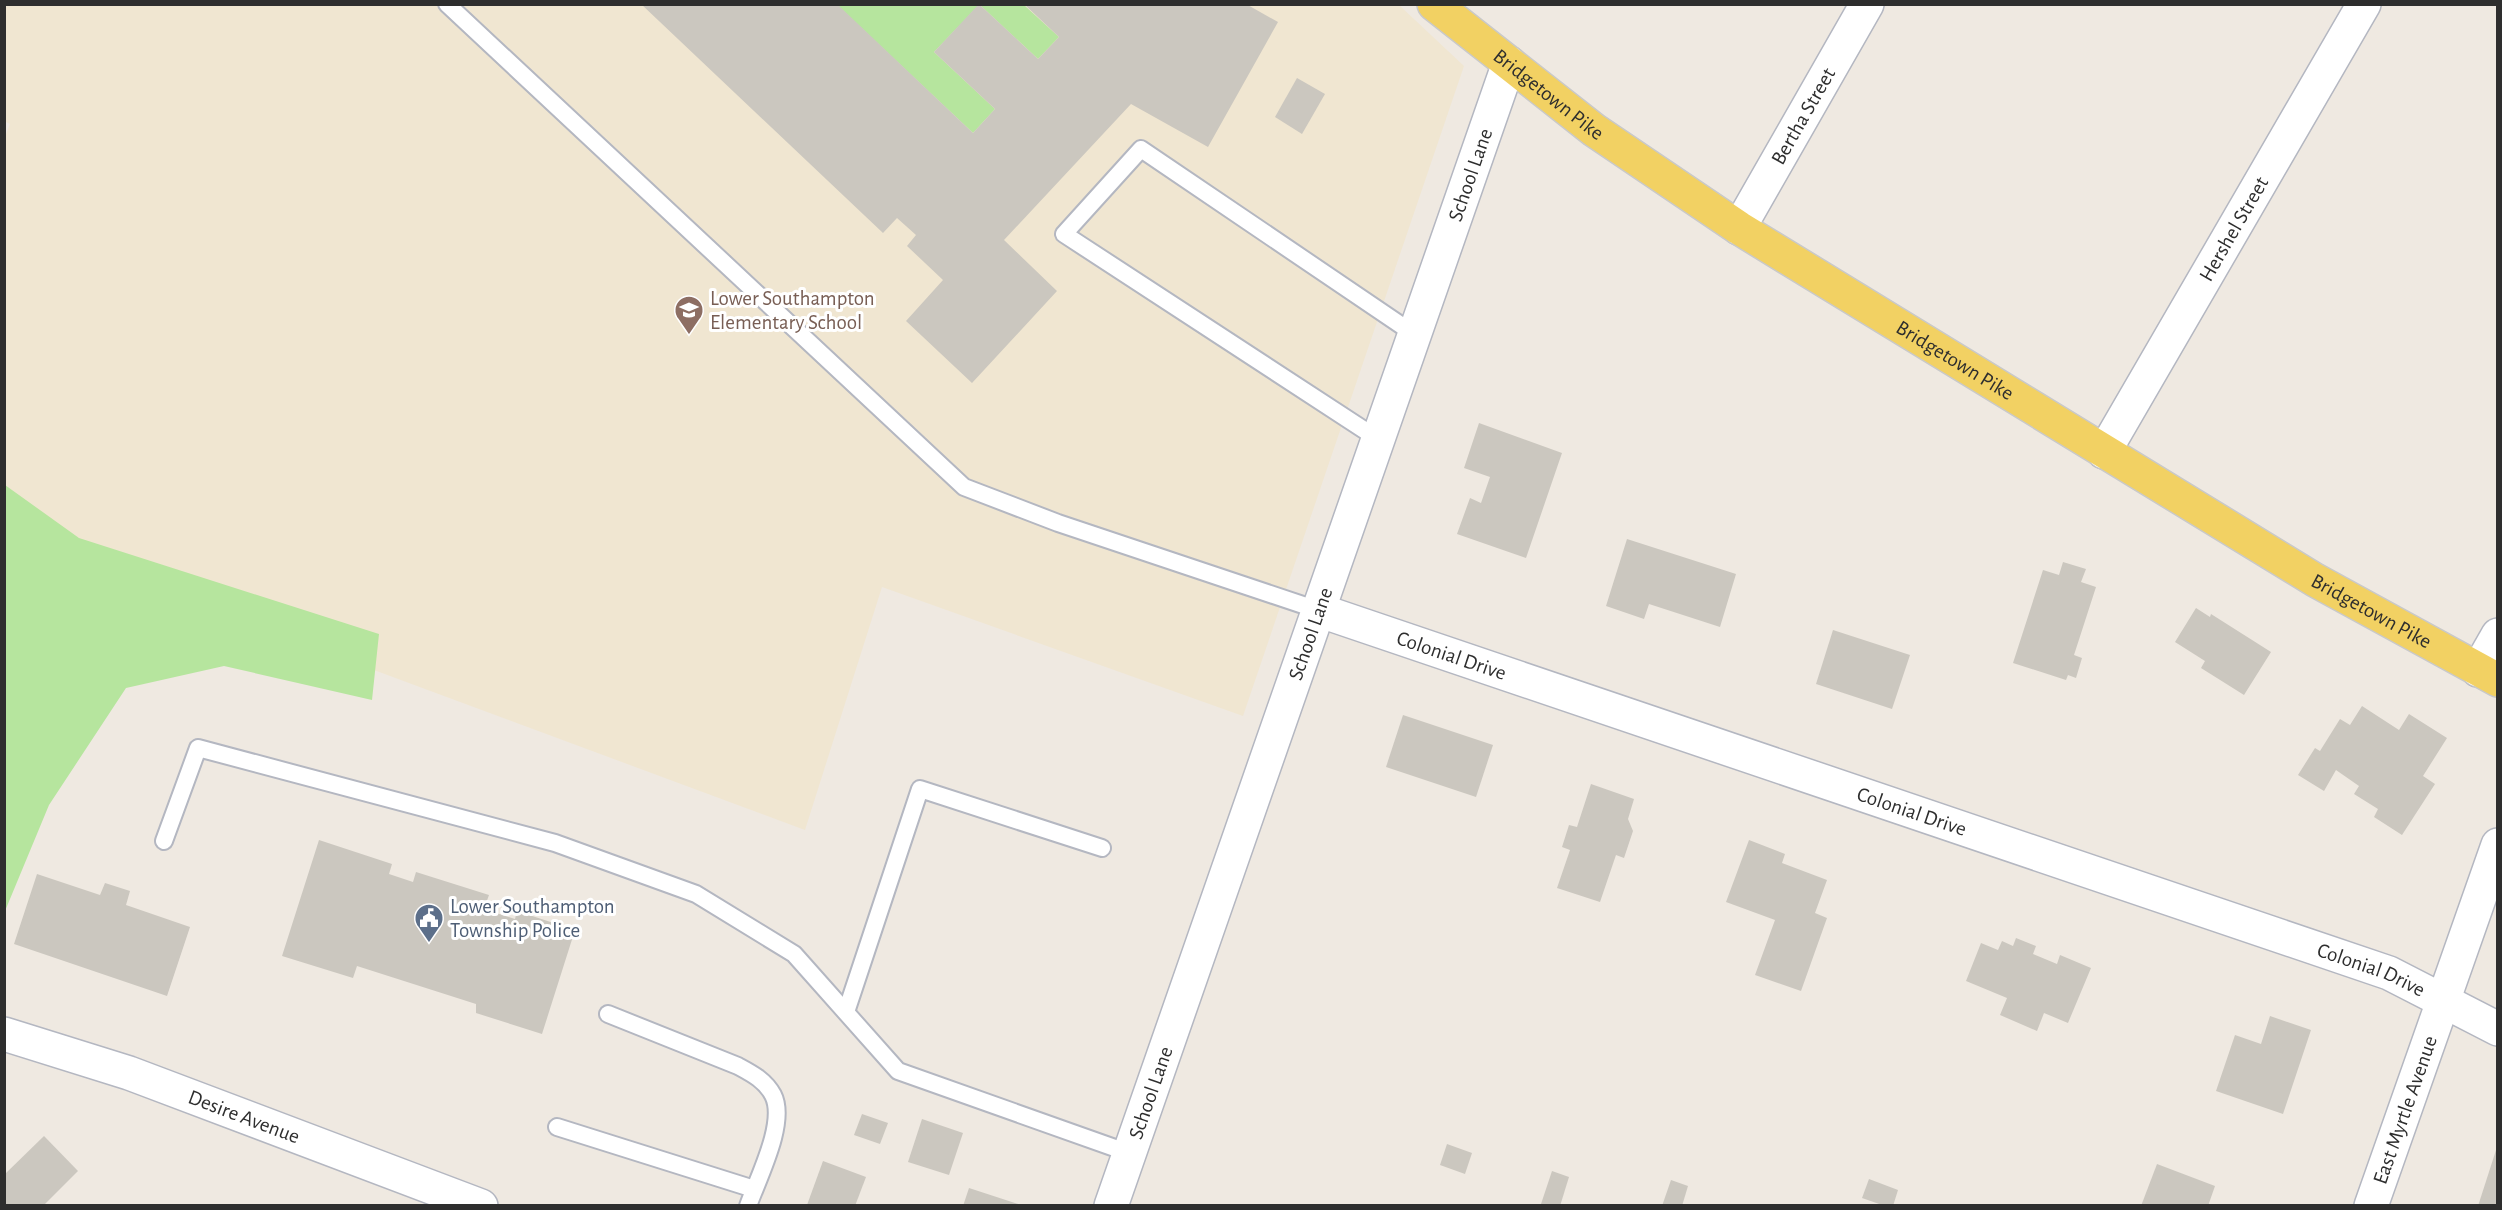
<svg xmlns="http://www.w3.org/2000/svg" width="2502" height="1210" font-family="'Alegreya Sans',sans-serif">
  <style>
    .education { fill: #f0e6d1 }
    .green { fill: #b6e59e }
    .building { fill: #cbc7bf }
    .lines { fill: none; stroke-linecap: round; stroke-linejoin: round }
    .service-casing { stroke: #b4b7c1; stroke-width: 20 }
    .minor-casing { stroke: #b4b7c1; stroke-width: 36 }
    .primary-casing { stroke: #c9c9c9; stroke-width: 36 }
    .service { stroke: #fff; stroke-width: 16 }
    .minor { stroke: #fff; stroke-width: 33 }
    .primary { stroke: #f2d163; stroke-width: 33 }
    .labels { text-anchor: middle; stroke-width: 6; stroke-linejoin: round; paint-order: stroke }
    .street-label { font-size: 21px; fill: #2e2e2e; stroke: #fff }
    .education-label { font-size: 21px; fill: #785e54; stroke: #fff; text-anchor: start }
    .service-label { font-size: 21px; fill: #4e5e75; stroke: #fff; text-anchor: start }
  </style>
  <rect width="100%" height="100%" fill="#efe9e1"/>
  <polygon class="education" points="1398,4 1464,66 1243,716 882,587 805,830 5,533 4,139 10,124 4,121 5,5"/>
  <g class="green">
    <polygon points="837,5 979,5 934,52 995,109 973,133"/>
    <polygon points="980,5 1024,5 1059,37 1038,59"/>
    <polygon points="5,485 79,538 379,634 372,700 224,666 126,688 49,805 5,911"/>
  </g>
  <g class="building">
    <polygon points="641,4 837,4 973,133 995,109 934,52 979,4 1038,59 1059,37 1024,4 1246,4 1278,22 1208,147 1131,104 1004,240 1057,291 972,383 906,321 943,280 907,246 916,235 897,218 883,233"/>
    <polygon points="1297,78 1325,94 1302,134 1275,117"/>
    <polygon points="1479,423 1562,453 1526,558 1457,534 1470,498 1481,503 1490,477 1464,468"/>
    <polygon points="1627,539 1736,574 1720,627 1649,604 1644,619 1606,606"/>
    <polygon points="2063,562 2086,569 2081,582 2096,587 2074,655 2082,658 2076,678 2068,675 2066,680 2013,663 2043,570 2059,575"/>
    <polygon points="2196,608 2210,617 2211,614 2271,652 2244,695 2201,668 2205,661 2175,642"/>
    <polygon points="1833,630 1910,655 1892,709 1816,684"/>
    <polygon points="2362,706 2399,730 2409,714 2447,738 2423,776 2435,784 2402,835 2374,817 2378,809 2354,794 2359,786 2336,770 2324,791 2298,775 2315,748 2320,751 2340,719 2350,725"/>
    <polygon points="1403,715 1493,745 1476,797 1386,767"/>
    <polygon points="1591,784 1634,799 1628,819 1633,831 1624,858 1616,855 1600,902 1557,888 1570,850 1562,847 1569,825 1577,827"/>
    <polygon points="319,840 392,864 389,874 413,882 416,872 489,895 484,909 515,919 517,911 575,930 542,1034 476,1013 476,1004 357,966 353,978 282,956"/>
    <polygon points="1749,840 1785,854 1782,863 1827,880 1815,913 1827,918 1801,991 1755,975 1775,920 1726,902"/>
    <polygon points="37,874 100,895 105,883 130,891 126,905 190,927 167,996 14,944"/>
    <polygon points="2016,938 2036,946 2033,954 2057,964 2060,955 2091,968 2068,1023 2044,1013 2037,1031 2000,1015 2007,998 1966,981 1981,943 1998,950 2002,941 2013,946"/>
    <polygon points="2270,1016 2311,1030 2283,1114 2216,1091 2235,1035 2261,1044"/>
    <polygon points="862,1114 888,1123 880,1144 854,1135"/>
    <polygon points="922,1119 963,1133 949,1175 908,1162"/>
    <polygon points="44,1136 78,1171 43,1206 4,1206 4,1175"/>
    <polygon points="1447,1144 1472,1153 1465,1174 1440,1165"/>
    <polygon points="2497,1147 2498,1206 2478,1206"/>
    <polygon points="823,1161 866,1177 855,1206 807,1205"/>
    <polygon points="2157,1164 2215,1186 2208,1206 2141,1206"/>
    <polygon points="1552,1171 1569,1177 1560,1206 1541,1204"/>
    <polygon points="1869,1179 1898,1190 1893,1206 1885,1206 1862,1198"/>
    <polygon points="1671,1180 1688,1186 1682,1206 1662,1206"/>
    <polygon points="969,1188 1021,1205 1021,1206 963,1206"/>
  </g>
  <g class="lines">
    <g class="service-casing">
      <g id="service">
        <polyline points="447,4 964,487 1058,523 1318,610"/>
        <polyline points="1378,439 1064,234 1141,149 1414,334"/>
        <polyline points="164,841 198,748 555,843 696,894 794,954 898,1071 1129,1153"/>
        <polyline points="846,1012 920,789 1102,848"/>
        <path d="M 608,1014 L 738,1066 C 751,1073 765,1080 773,1095 C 787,1122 758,1178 748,1206"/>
        <polyline points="557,1127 754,1189"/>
      </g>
    </g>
    <g class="minor-casing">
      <g id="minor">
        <path id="s1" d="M 1739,228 L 1867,4"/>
        <path id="s2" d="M 2104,452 L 2364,4"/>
        <path id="s3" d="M 1318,610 L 2389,973 L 2498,1029"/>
        <polyline points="2478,670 2498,635"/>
        <path id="s4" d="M 4,1034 L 129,1073 L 481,1206"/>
        <path id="s5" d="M 1111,1206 L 1509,63"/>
        <path id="s6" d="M 2371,1206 L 2498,845"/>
      </g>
    </g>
    <g class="primary-casing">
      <g id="primary">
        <path id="s7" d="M 1434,4 L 1594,130 L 1739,228 L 2315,580 L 2498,680"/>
      </g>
    </g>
    <use href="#service" class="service"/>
    <use href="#minor" class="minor"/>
    <use href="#primary" class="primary"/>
  </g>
  <defs>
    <g id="school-pin" transform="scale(1.5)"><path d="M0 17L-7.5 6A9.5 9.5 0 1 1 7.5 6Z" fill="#8d6e63" stroke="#fff"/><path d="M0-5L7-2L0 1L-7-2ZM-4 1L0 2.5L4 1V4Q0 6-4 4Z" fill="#fff"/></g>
    <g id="civic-pin" transform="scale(1.5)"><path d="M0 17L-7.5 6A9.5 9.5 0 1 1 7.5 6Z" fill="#5c6f8a" stroke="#fff"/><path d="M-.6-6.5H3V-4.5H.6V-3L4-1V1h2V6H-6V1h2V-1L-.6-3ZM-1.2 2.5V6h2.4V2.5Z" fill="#fff"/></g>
  </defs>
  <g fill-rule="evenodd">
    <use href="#school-pin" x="689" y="310"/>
    <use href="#civic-pin" x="429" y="918"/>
  </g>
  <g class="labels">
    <g class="street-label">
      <text dy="7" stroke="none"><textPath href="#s7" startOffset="146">Bridgetown Pike</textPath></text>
      <text dy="7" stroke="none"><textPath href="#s1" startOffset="129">Bertha Street</textPath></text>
      <text dy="7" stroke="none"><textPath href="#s5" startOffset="1092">School Lane</textPath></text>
      <text dy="7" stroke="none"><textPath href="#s2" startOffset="258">Hershel Street</textPath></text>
      <text dy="7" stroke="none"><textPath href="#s7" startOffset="632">Bridgetown Pike</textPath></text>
      <text dy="7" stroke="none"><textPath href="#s7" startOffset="1118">Bridgetown Pike</textPath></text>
      <text dy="7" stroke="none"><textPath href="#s5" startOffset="606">School Lane</textPath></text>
      <text dy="7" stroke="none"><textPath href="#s3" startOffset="141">Colonial Drive</textPath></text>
      <text dy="7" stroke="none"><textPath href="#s3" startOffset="627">Colonial Drive</textPath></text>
      <text dy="7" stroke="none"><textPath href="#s3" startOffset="1113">Colonial Drive</textPath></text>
      <text dy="7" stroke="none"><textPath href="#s5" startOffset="120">School Lane</textPath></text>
      <text dy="7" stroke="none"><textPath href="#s6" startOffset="102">East Myrtle Avenue</textPath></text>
      <text dy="7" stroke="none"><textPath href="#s4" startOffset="254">Desire Avenue</textPath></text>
    </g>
    <g class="education-label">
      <text x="710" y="305">Lower Southampton<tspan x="710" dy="24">Elementary School</tspan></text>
    </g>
    <g class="service-label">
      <text x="450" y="913">Lower Southampton<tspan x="450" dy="24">Township Police</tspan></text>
    </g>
  </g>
  <rect width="2502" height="1210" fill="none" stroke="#2e2e2e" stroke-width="12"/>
</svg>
